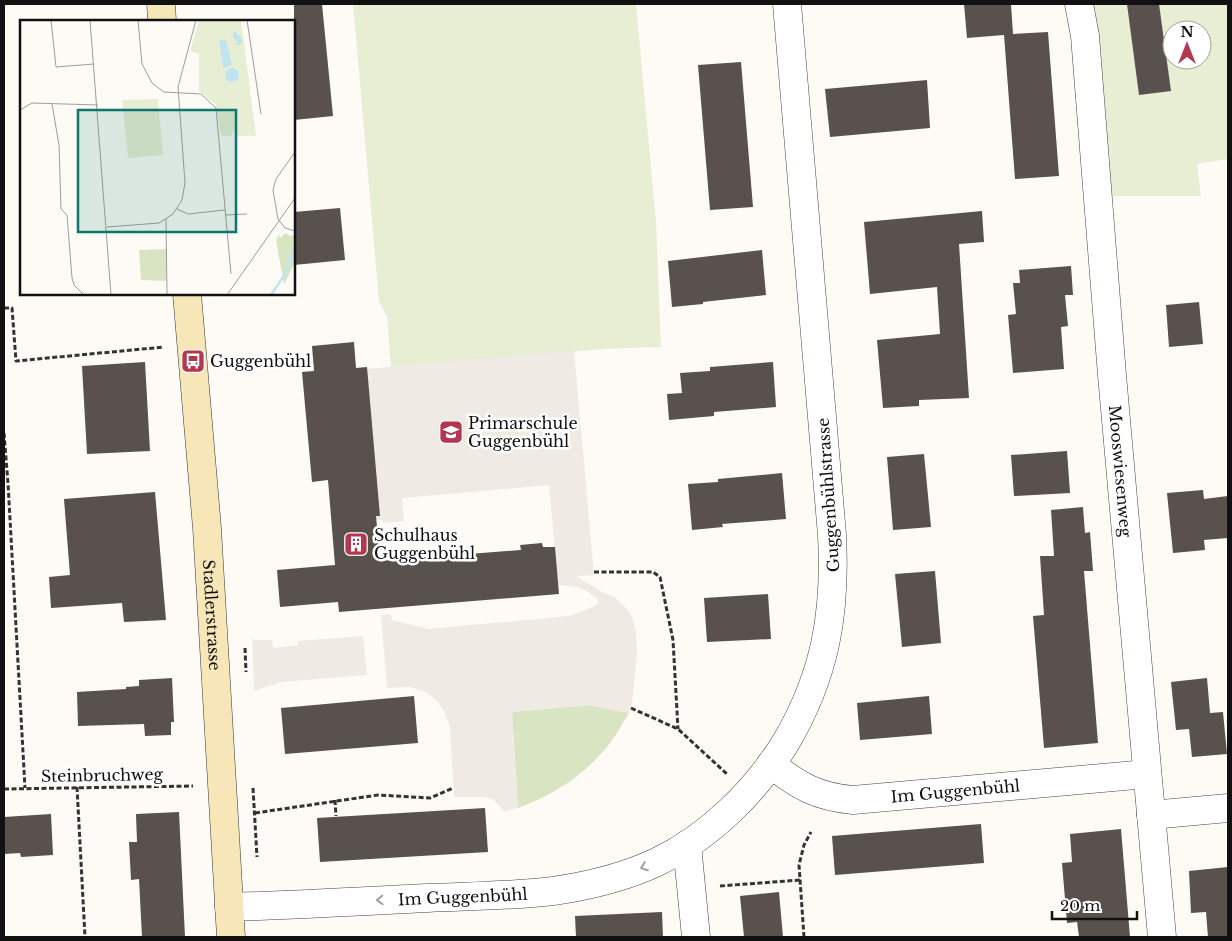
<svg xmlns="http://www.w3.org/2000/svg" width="1232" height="941" font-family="'Libre Baskerville',serif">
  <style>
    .green { fill: #d9e5c2 }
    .pitch { fill: #e8eed3; fill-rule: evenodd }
    .plaza { fill: #efeae3 }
    .building { fill: #58514e }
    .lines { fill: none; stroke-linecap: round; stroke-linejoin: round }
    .minor-casing { stroke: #444; stroke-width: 29 }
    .secondary-casing { stroke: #333; stroke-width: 29 }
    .path { stroke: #333; stroke-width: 3; stroke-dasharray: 5 2.5; stroke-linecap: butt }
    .minor { stroke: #fff; stroke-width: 28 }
    .secondary { stroke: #f6e6b8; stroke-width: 28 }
    .oneway { stroke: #a0a0a0 }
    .labels { text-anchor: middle; stroke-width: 5; stroke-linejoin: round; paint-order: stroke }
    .poi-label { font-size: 16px; fill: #111; stroke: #fff; text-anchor: start }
    .street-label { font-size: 16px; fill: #111; stroke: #fff }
    .inset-river { fill: none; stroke: #c0e4f0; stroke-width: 2.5 }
    .inset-road { fill: none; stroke: #9f9d9a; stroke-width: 1 }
    .view { fill: #0f766e; fill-opacity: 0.15; stroke: #0f766e; stroke-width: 2.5 }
    .inset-edge { fill: none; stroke: #111; stroke-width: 2.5 }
  </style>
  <rect width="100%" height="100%" fill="#fefbf6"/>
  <path class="green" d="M 589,705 L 629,713 C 622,724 615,738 606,748 C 582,777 553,795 518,808 L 512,712 Z"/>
  <g class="pitch">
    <polygon points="353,4 636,4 656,222 661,347 604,349 391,367 387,317 379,301"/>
    <path d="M 1092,4 L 1228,4 L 1228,159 L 1197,164 L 1201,196 L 1111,196 ZM 1172,30 L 1202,30 L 1202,60 L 1172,60 Z"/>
  </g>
  <g class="plaza">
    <polygon points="574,351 594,575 576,576 602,592 615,597 628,610 632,617 636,631 637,654 632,704 629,713 589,705 512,712 518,808 504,812 493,799 482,797 454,797 450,727 444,711 436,700 425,692 411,687 387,688 381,615 391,614 392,620 428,629 570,616 595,606 598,603 598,599 587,591 577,587 558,585 549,485 402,498 404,521 383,523 383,520 376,520 376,516 379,516 367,369"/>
    <polygon points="363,636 367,675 281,682 254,691 252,637 254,640 272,640 273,648 298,645 298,641"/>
  </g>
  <g class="building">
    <polygon points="294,4 322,4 333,116 294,120"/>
    <polygon points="964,4 1011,4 1013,34 1048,32 1059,176 1015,179 1004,35 967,38"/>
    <polygon points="1127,4 1159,4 1171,91 1139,95"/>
    <polygon points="741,62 753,207 710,210 698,65"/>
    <polygon points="927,80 930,128 830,137 825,89"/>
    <polygon points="340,208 345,260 294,265 294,212"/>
    <polygon points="982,211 984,242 959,244 969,398 919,400 919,406 883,408 877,340 940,334 937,287 870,294 864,222"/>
    <polygon points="762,250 766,295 703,302 703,304 672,307 668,261"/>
    <polygon points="1071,266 1073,295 1065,295 1068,326 1061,327 1064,369 1013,373 1008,315 1016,314 1013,283 1020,283 1019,270"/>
    <polygon points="1199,302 1203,344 1169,347 1166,305"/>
    <polygon points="354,342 356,368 367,367 380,516 376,516 380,561 521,550 520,545 542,543 543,547 555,547 559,594 339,612 338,602 280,607 277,570 335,565 328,480 312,482 302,372 314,371 312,346"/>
    <polygon points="145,362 150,451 87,454 82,366"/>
    <polygon points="773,362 776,407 714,412 714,416 669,420 667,394 682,393 680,373 710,371 710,367"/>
    <polygon points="1067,451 1070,493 1014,496 1011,455"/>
    <polygon points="924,454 931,527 893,530 887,457"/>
    <polygon points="782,473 786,519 722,524 723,527 692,530 688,484 718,482 718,479"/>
    <polygon points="1203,490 1204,499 1228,496 1228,538 1204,540 1205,550 1173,553 1167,493"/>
    <polygon points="155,492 166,620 124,622 122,603 51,608 49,577 70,575 64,499"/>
    <polygon points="1083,507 1085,533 1090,532 1093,571 1084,571 1098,743 1044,748 1033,616 1044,615 1040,556 1054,556 1051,510"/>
    <polygon points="935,571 941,643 902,647 895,574"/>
    <polygon points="768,594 771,639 707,642 704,598"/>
    <polygon points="172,678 174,722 171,722 171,735 145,736 144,724 78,726 77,692 126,689 126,687 139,686 139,680"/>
    <polygon points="1207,678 1210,713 1223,712 1227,754 1192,757 1189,729 1176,730 1171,682"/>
    <polygon points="414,696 418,743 285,754 281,708"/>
    <polygon points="929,696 932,734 860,740 857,703"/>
    <polygon points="485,808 488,852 320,862 317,818"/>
    <polygon points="179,812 185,937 142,937 139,879 131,880 129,842 137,842 136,814"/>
    <polygon points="51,814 53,855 21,857 20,853 4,854 4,817"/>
    <polygon points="981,824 984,863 835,875 832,836"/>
    <polygon points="1121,829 1130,937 1079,937 1077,922 1067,923 1062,863 1072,862 1070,834"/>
    <polygon points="1228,867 1228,937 1208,937 1206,912 1191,913 1189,871"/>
    <polygon points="779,892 783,937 744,937 740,896"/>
    <polygon points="662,912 663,937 576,937 575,916"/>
  </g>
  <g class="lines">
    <g class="minor-casing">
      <g id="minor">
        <path id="s1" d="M 1079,4 L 1085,36 L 1112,375 L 1162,937"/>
        <path id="s2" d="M 771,764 C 798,786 818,797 853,800 L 1147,774"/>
        <polyline points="1151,815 1228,808"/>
        <polyline points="687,845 696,937"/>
        <path id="s3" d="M 229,907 C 296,905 362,901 428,898 C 470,896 512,896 553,891 C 588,886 625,877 657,862 C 709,837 756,791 786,742 C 826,674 836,612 832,535 L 787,4"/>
      </g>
    </g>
    <g class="secondary-casing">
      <g id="secondary">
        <polyline points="161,4 162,21"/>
        <path id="s4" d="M 187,294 L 207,528 L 231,937"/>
      </g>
    </g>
    <g class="path">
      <polyline points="4,308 12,308 16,361 164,347"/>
      <polyline points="4,433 8,483 25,788"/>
      <polyline points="594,572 653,572 660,577 673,640 678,729"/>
      <polyline points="245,648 246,672"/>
      <polyline points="631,708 678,729 727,774"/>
      <polyline points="77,787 85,937"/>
      <polyline points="253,788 257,857"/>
      <polyline points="4,789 193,786"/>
      <polyline points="335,800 336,816"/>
      <polyline points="255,813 378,795 430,798 453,788"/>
      <polyline points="720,886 800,880"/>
      <polyline points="804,937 799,865 804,845 811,832"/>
    </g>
    <use href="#minor" class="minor"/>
    <use href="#secondary" class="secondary"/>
  </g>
  <defs><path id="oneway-chevron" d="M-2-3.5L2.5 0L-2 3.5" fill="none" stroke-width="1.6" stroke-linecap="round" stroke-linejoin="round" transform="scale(1.25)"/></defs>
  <g class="oneway">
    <use href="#oneway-chevron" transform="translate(644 867) rotate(159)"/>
    <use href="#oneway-chevron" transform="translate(380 900) rotate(177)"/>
  </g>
  <defs>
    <g id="bus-square" transform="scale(1.25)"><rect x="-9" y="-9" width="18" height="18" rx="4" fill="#b1384f" stroke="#fff"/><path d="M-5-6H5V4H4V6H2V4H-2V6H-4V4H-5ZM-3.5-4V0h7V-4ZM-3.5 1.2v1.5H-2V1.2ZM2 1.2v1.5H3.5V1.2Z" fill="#fff"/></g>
    <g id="school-square" transform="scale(1.25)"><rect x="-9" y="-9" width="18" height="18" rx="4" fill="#b1384f" stroke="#fff"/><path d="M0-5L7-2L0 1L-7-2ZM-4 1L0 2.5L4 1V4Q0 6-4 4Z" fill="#fff"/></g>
    <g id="building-square" transform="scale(1.25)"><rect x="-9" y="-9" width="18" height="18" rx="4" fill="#b1384f" stroke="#fff"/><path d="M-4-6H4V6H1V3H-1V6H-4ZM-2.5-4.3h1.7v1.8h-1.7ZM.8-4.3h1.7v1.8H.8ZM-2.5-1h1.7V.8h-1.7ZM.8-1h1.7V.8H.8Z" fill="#fff"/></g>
  </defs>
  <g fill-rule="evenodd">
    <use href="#bus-square" x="193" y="361"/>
    <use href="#school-square" x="451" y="432"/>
    <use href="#building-square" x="356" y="544"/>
  </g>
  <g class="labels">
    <g class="poi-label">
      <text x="210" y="367">Guggenbühl</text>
      <text x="468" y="429">Primarschule<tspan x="468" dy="18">Guggenbühl</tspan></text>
      <text x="374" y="541">Schulhaus<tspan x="374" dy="18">Guggenbühl</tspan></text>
    </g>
    <g class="street-label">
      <text dy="6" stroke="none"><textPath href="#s1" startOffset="469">Mooswiesenweg</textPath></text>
      <text transform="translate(828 495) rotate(-94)" y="6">Guggenbühlstrasse</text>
      <text dy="6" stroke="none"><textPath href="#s4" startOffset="322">Stadlerstrasse</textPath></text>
      <text transform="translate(102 775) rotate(-1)" y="6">Steinbruchweg</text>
      <text dy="6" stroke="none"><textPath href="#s2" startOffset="194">Im Guggenbühl</textPath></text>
      <text dy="6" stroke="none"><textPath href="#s3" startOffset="234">Im Guggenbühl</textPath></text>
    </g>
  </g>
  <g transform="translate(20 20)">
    <rect width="275" height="275" fill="#fefbf6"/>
    <path d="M 262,210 L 259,216 L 261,218 L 265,213 L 271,216 L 275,214 L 275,242 L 264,265 L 256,220 ZM 146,229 L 146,261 L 121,260 L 119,230 Z" fill="#d9e5c2"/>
    <path d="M 179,0 L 221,0 L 236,116 L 217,116 L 216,111 L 212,112 L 212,116 L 201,116 L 196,85 L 179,71 L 179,34 L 170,31 ZM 138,79 L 143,135 L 108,138 L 102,80 Z" fill="#e8eed3"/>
    <path d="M 206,19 L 212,45 L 203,48 L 199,20 ZM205 55a7 7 0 1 1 14 0a7 7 0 1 1-14 0Z" fill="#c0e4f0"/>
    <path class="inset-river" d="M 214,18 L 215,13 L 216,14 L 216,18 L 217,18 L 217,19 L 220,19 L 221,20 L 220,22 L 219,22 L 218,21 L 218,20 L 219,19 L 219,17 L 216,16 L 216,18 L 217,19 L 220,19 L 221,21 L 220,22 L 220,23 L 217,25M 251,275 L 265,254 L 275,227"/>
    <path class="inset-road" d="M 31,0 L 36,47 L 74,44M 70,0 L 91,275M 118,0 L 122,44 L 132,63 L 144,72 L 181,74 L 196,88 L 211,254M 227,0 L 241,94M 32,84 L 39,125 L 41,189 L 47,195 L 52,258 L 54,265 L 64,275M 0,90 L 12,83 L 78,85M 275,132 L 256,159 L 253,170 L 258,199 L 265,208 L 275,211M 157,189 L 168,194 L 205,190M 206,195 L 227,194M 146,199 L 147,275M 87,207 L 139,203 L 153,194 L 162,180 L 165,163 L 158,67 L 176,0M 207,275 L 275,178"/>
    <path class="view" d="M 58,90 L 216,90 L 216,212 L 58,212 Z"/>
    <rect width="275" height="275" class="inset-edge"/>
  </g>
  <rect width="1232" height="941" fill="none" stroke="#111111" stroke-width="10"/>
  <g transform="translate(1187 45)"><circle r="24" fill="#ffffff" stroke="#a0a0a0"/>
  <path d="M0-4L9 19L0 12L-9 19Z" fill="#b1384f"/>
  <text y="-8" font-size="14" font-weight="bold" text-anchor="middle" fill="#111111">N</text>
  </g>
  <path d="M1052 911v8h85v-8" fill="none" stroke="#111111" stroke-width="2.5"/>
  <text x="1060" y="911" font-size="15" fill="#111111" stroke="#ffffff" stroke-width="4" paint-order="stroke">20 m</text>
</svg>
